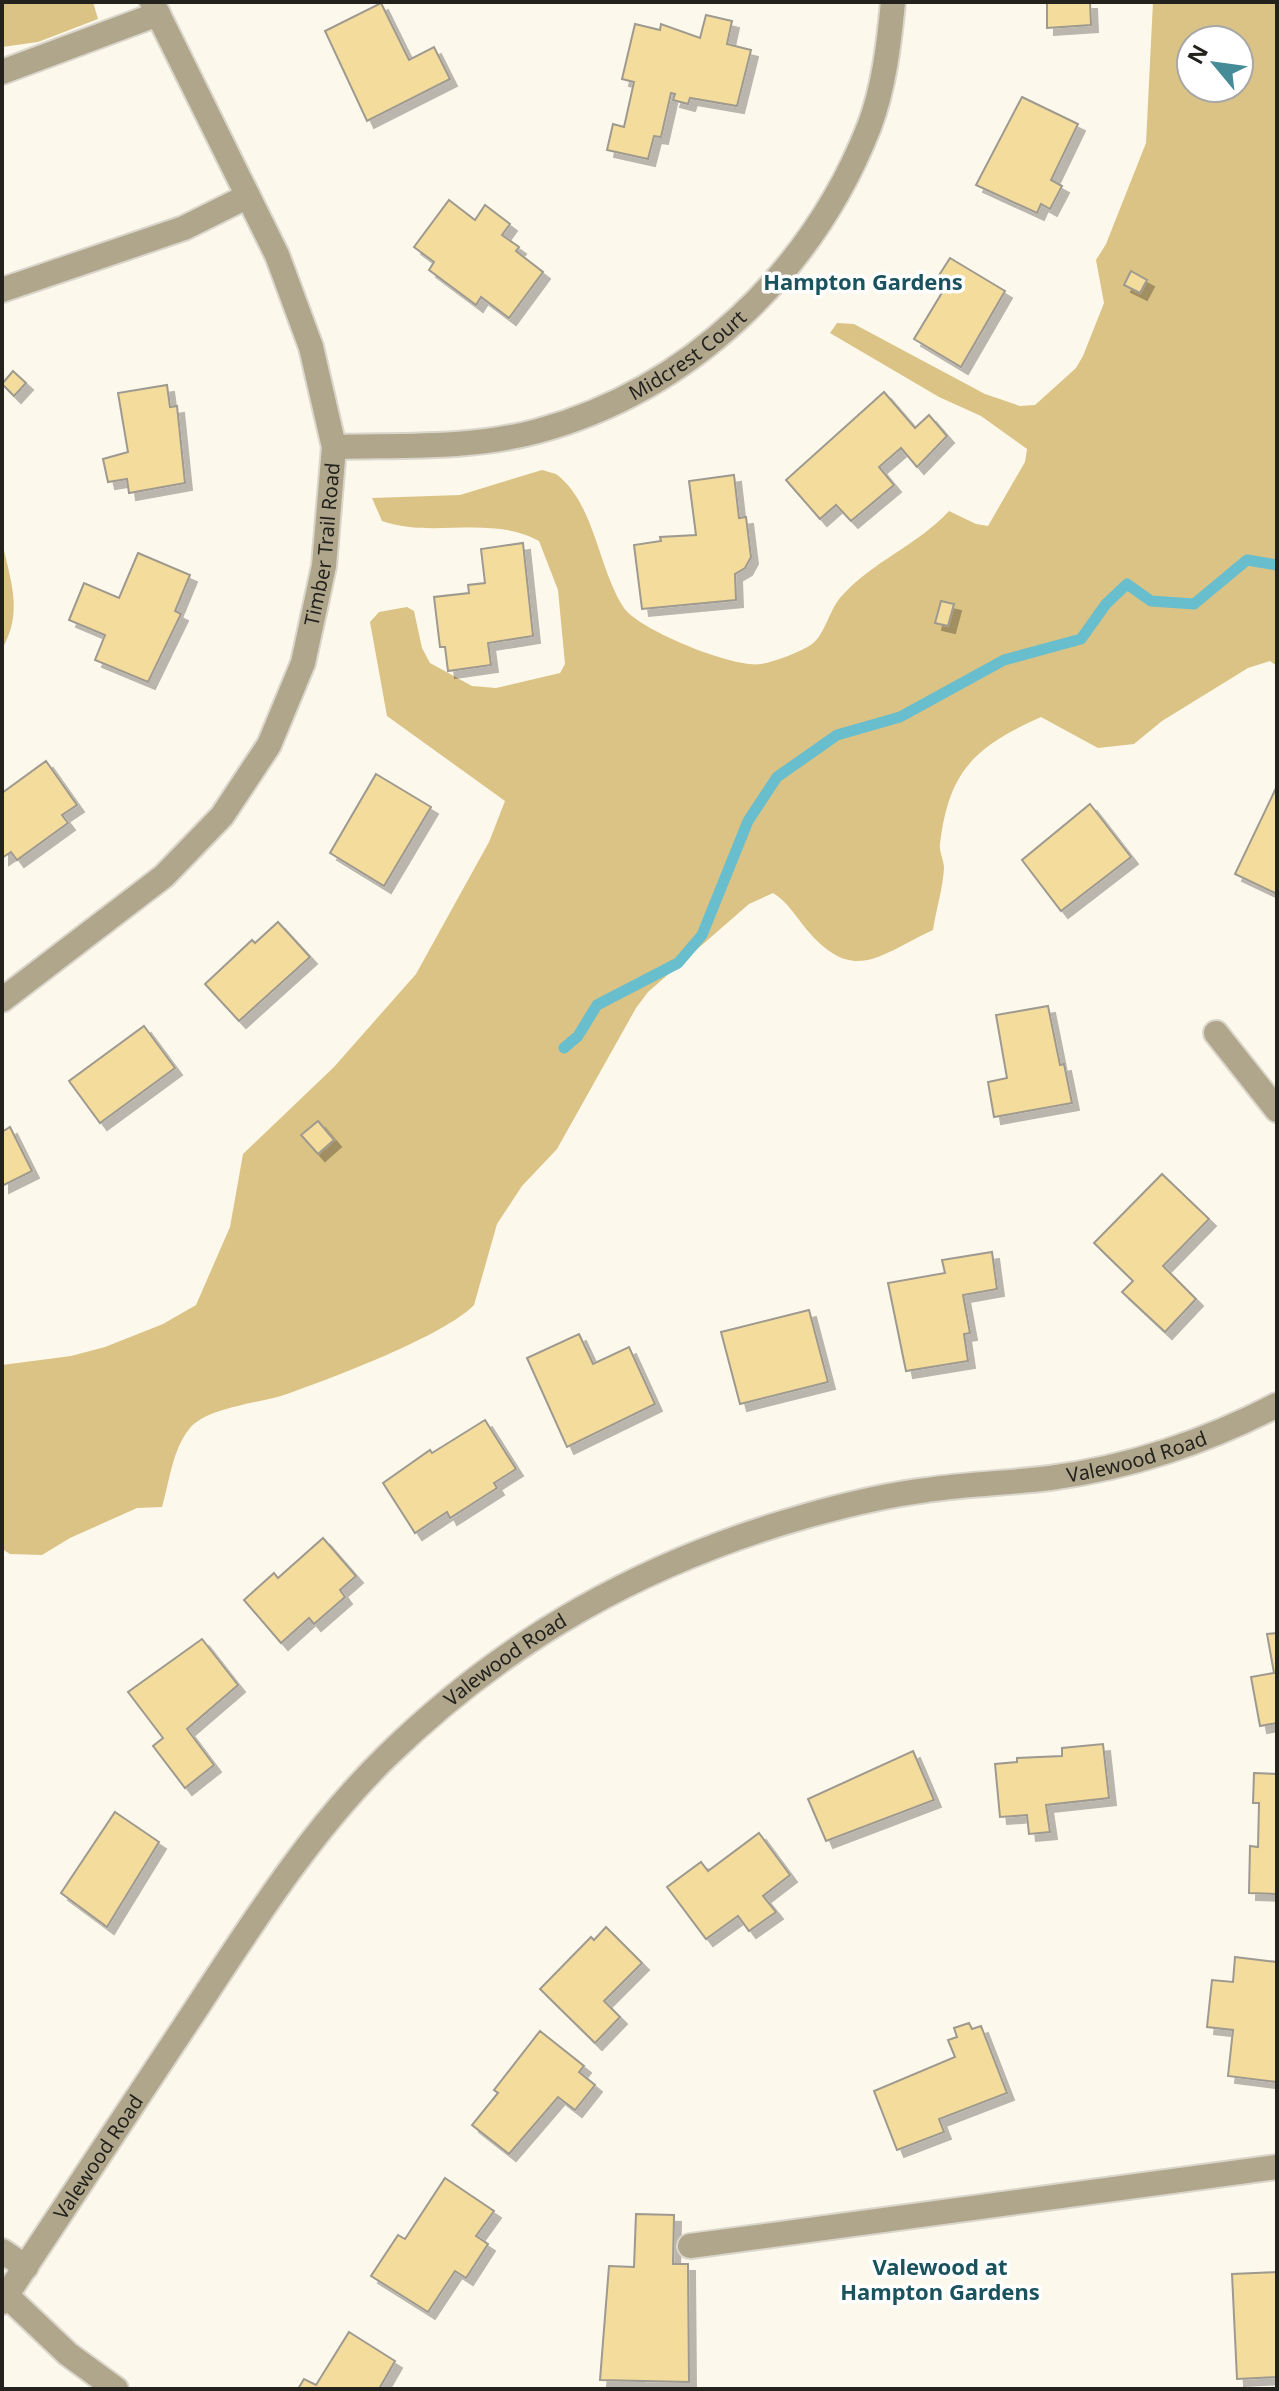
<svg xmlns="http://www.w3.org/2000/svg" width="1279" height="2391" font-family="'Noto Sans',sans-serif">
  <style>
    .forest { fill: #dbc385; fill-rule: evenodd }
    .lines { fill: none; stroke-linecap: round; stroke-linejoin: round }
    .stream { stroke: #69becd; stroke-width: 11 }
    .building { fill: #f4dc9c; stroke: #9f9a8f; stroke-width: 2; filter: url(#shadow) }
    .minor-casing { stroke: #dad6cb; stroke-width: 28 }
    .minor { stroke: #b0a68c; stroke-width: 24 }
    .labels { text-anchor: middle; stroke-width: 7; stroke-linejoin: round; paint-order: stroke }
    .street-label { font-size: 20px; fill: #23221d; stroke: #fff }
    .neighbourhood-label { font-size: 22px; font-weight: bold; fill: #1a535d; stroke: #fff }
  </style>
  <defs>
    <filter id="shadow"><feDropShadow dx="7" dy="7" stdDeviation="0" flood-color="#0004"/></filter>
  </defs>
  <rect width="100%" height="100%" fill="#fdf8ec"/>
  <g class="forest">
    <polygon points="2,2 93,2 98,19 38,42 2,47"/>
    <path d="M 1153,2 L 1277,2 L 1277,666 L 1270,661 L 1248,668 L 1162,721 L 1134,744 L 1098,748 L 1041,717 C 975,747 949,770 940,844 C 939,852 944,860 944,868 C 943,888 936,910 933,930 C 879,955 854,985 807,930 C 797,918 787,901 773,893 L 749,904 L 648,992 L 636,1008 L 557,1149 L 522,1186 L 497,1224 L 474,1305 C 444,1336 332,1378 287,1394 C 262,1403 208,1407 190,1428 C 172,1450 170,1480 162,1507 L 137,1508 L 70,1538 L 42,1555 L 10,1554 L 2,1549 L 2,1365 L 71,1356 L 105,1347 L 163,1324 L 196,1305 L 230,1227 L 243,1154 L 334,1067 L 416,974 L 489,842 L 505,801 L 387,716 L 370,622 L 379,612 L 407,607 L 414,611 L 422,648 L 430,663 L 472,686 L 496,688 L 560,673 L 565,664 L 558,590 L 539,541 C 489,514 432,539 382,521 L 372,498 L 460,495 L 542,470 L 556,474 C 595,503 598,569 624,608 C 639,630 735,669 761,664 C 774,662 801,652 812,644 C 825,634 829,611 840,598 C 871,562 918,545 949,511 L 976,524 L 988,526 L 1025,462 L 1027,449 L 981,416 L 939,397 L 830,333 L 837,323 L 854,324 L 985,394 L 1020,406 L 1035,405 L 1076,368 L 1083,356 L 1104,303 L 1096,260 L 1106,244 L 1146,143 ZM 1191,40 L 1239,40 L 1239,88 L 1191,88 Z"/>
    <path d="M 2,541 C 10,580 24,612 2,649 Z"/>
  </g>
  <g class="lines">
    <polyline class="stream" points="564,1048 578,1036 597,1005 678,963 702,935 748,821 777,777 837,735 900,717 1004,660 1081,639 1106,604 1127,584 1151,601 1194,604 1247,560 1277,565"/>
  </g>
  <g class="building">
    <polygon points="1047,2 1090,2 1091,25 1047,28"/>
    <polygon points="381,3 409,60 434,47 450,79 367,121 325,31"/>
    <polygon points="706,15 732,21 727,44 751,50 737,106 690,98 688,104 673,100 675,94 671,93 661,137 654,136 648,159 607,150 613,124 624,127 634,82 622,79 635,24 660,30 661,24 700,38"/>
    <polygon points="1022,97 1078,124 1051,180 1062,186 1050,209 1041,204 1037,213 976,185"/>
    <polygon points="449,200 475,220 485,205 510,224 502,235 519,247 516,251 543,272 509,318 481,297 476,305 429,270 434,262 414,247"/>
    <polygon points="950,258 1005,291 961,367 914,339 946,286 936,280"/>
    <polygon points="1131,271 1147,280 1140,293 1124,285"/>
    <polygon points="13,371 26,383 14,396 2,384"/>
    <polygon points="167,385 170,407 177,406 185,483 129,493 127,479 108,482 103,459 128,452 118,393"/>
    <polygon points="884,392 915,428 929,415 947,436 917,467 901,448 879,467 894,485 851,521 836,505 820,519 786,480"/>
    <polygon points="734,475 739,518 746,517 751,557 745,568 735,574 736,600 642,609 634,545 661,541 660,537 696,535 689,481"/>
    <polygon points="523,543 533,636 488,643 491,665 448,671 445,647 440,647 434,597 469,593 468,585 485,583 481,549"/>
    <polygon points="138,553 190,575 175,611 181,614 148,682 95,660 105,635 69,620 84,583 119,598"/>
    <polygon points="941,601 954,604 948,626 935,623"/>
    <polygon points="46,761 77,805 62,815 68,823 17,860 11,852 2,858 2,793"/>
    <polygon points="376,774 431,807 384,886 330,853"/>
    <polygon points="1277,786 1277,894 1235,874"/>
    <polygon points="1090,804 1131,857 1061,911 1022,860"/>
    <polygon points="278,922 310,957 239,1021 205,984 252,940 255,943"/>
    <polygon points="1048,1006 1060,1065 1064,1064 1072,1103 994,1117 988,1082 1007,1078 996,1015"/>
    <polygon points="144,1026 175,1068 100,1123 69,1081"/>
    <polygon points="318,1121 334,1140 318,1154 301,1135"/>
    <polygon points="10,1127 32,1171 2,1186 2,1132"/>
    <polygon points="1162,1174 1209,1219 1163,1266 1196,1299 1165,1332 1122,1292 1133,1281 1094,1243"/>
    <polygon points="992,1252 997,1289 963,1295 970,1333 964,1334 968,1361 906,1371 888,1283 945,1273 942,1260"/>
    <polygon points="809,1310 828,1382 740,1404 721,1332"/>
    <polygon points="579,1334 593,1364 629,1347 655,1404 567,1447 527,1358"/>
    <polygon points="485,1420 516,1469 494,1483 497,1488 450,1518 447,1512 415,1533 383,1483 430,1450 432,1453"/>
    <polygon points="323,1538 356,1576 340,1590 345,1597 314,1624 309,1618 281,1643 244,1600 274,1573 278,1578"/>
    <polygon points="1277,1633 1277,1723 1260,1726 1251,1677 1274,1673 1267,1634"/>
    <polygon points="202,1639 238,1685 187,1729 214,1765 185,1788 153,1746 163,1738 128,1692"/>
    <polygon points="1103,1744 1109,1798 1046,1805 1050,1832 1029,1834 1027,1815 1000,1817 995,1764 1017,1762 1017,1758 1062,1756 1062,1748"/>
    <polygon points="913,1751 934,1800 826,1841 808,1799"/>
    <polygon points="1254,1773 1277,1774 1277,1894 1249,1893 1250,1846 1258,1847 1259,1803 1253,1803"/>
    <polygon points="115,1812 159,1842 107,1927 61,1893"/>
    <polygon points="759,1833 790,1875 763,1896 776,1912 749,1931 738,1916 706,1939 667,1887 701,1862 708,1871"/>
    <polygon points="606,1927 642,1963 604,2001 620,2017 595,2043 540,1989 591,1937 594,1940"/>
    <polygon points="1235,1957 1277,1962 1277,2082 1228,2076 1233,2030 1207,2027 1212,1980 1233,1982"/>
    <polygon points="969,2023 972,2029 981,2026 1007,2093 939,2119 944,2132 897,2150 874,2091 955,2057 948,2040 957,2037 954,2028"/>
    <polygon points="540,2031 584,2066 579,2072 595,2085 575,2110 558,2097 509,2154 472,2125 498,2093 494,2090"/>
    <polygon points="445,2178 494,2211 476,2236 488,2244 466,2278 455,2271 428,2312 371,2276 398,2235 405,2239"/>
    <polygon points="636,2214 674,2215 673,2264 688,2264 689,2382 600,2380 609,2266 634,2267"/>
    <polygon points="1277,2272 1277,2377 1237,2379 1232,2274"/>
    <polygon points="349,2332 395,2361 379,2389 298,2389 304,2379 316,2385"/>
  </g>
  <g class="lines">
    <g class="minor-casing">
      <g id="minor">
        <polyline points="2,72 158,14"/>
        <polyline points="2,290 184,228 248,196"/>
        <path id="s1" d="M 334,447 C 402,445 472,449 538,431 C 689,390 812,272 869,127 C 884,88 889,43 893,2"/>
        <path id="s2" d="M 2,1000 L 164,876 L 222,816 L 269,745 L 303,663 L 324,566 L 334,447 L 311,347 L 277,255 L 152,2"/>
        <polyline points="1216,1033 1277,1110"/>
        <polyline points="690,2246 1277,2167"/>
        <polyline points="2,2251 26,2267"/>
        <polyline points="7,2296 68,2354 116,2389"/>
        <path id="s3" d="M 2,2302 C 68,2204 133,2105 198,2006 C 255,1919 313,1828 387,1756 C 508,1638 644,1562 806,1516 C 845,1505 886,1495 927,1490 C 968,1484 1009,1483 1050,1478 C 1128,1468 1208,1441 1277,1405"/>
      </g>
    </g>
    <use href="#minor" class="minor"/>
  </g>
  <g class="labels">
    <g class="street-label">
      <text dy="7" stroke="none"><textPath href="#s1" startOffset="374">Midcrest Court</textPath></text>
      <text dy="7" stroke="none"><textPath href="#s2" startOffset="582">Timber Trail Road</textPath></text>
      <text dy="7" stroke="none"><textPath href="#s3" startOffset="1494">Valewood Road</textPath></text>
      <text dy="7" stroke="none"><textPath href="#s3" startOffset="822">Valewood Road</textPath></text>
      <text dy="7" stroke="none"><textPath href="#s3" startOffset="174">Valewood Road</textPath></text>
    </g>
    <g class="neighbourhood-label">
      <text x="863" y="290">Hampton Gardens</text>
      <text x="940" y="2275">Valewood at<tspan x="940" dy="25">Hampton Gardens</tspan></text>
    </g>
  </g>
  <rect width="1279" height="2391" fill="none" stroke="#23221d" stroke-width="8"/>
  <g transform="translate(1215 64) rotate(299)"><circle r="38" fill="#ffffff" stroke="#a7a7a5" stroke-width="2"/>
  <path d="M0-6L14 30L0 20L-14 30Z" fill="#468b98"/>
  <text y="-12" font-size="22" font-weight="bold" text-anchor="middle" fill="#23221d">N</text>
  </g>
</svg>
